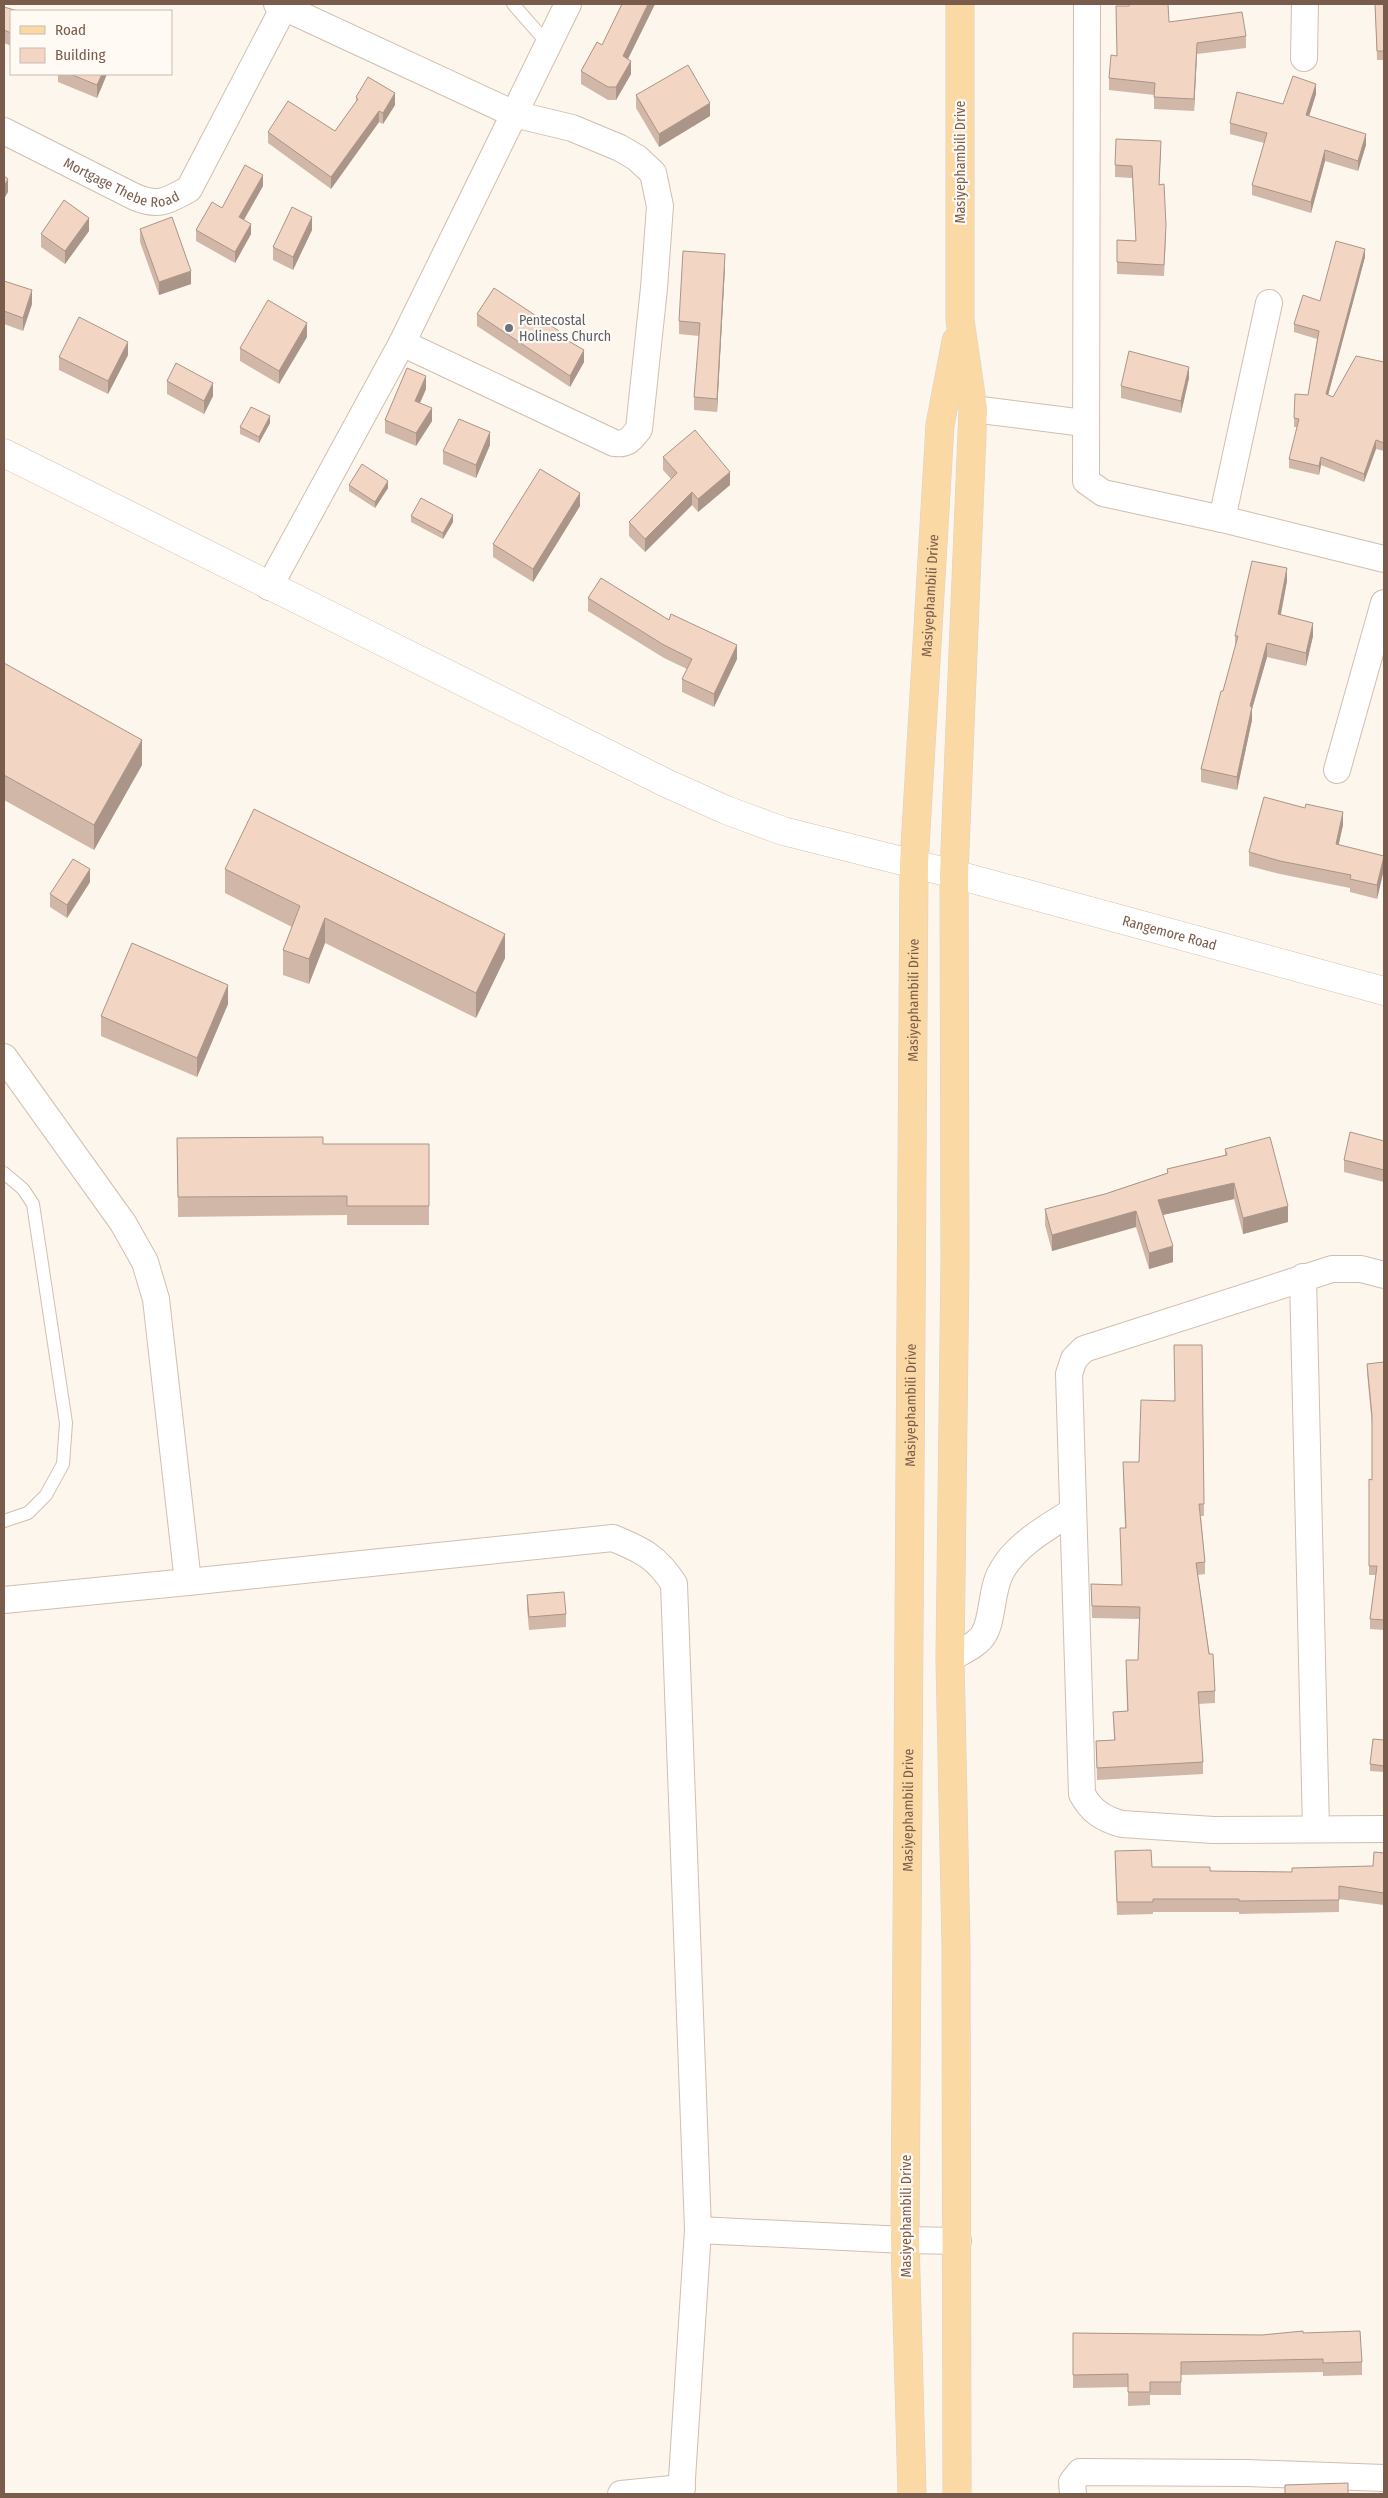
<svg xmlns="http://www.w3.org/2000/svg" width="1388" height="2498" font-family="'Fira Sans Condensed',sans-serif">
  <style>
    .lines { fill: none; stroke-linecap: round; stroke-linejoin: round }
    .lane-casing { stroke: #d1beb0; stroke-width: 14 }
    .street-casing { stroke: #d1beb0; stroke-width: 28 }
    .secondary-casing { stroke: #d6c0b0; stroke-width: 29 }
    .primary-casing { stroke: #dad1cd; stroke-width: 29 }
    .lane { stroke: #fff; stroke-width: 12 }
    .street { stroke: #fff; stroke-width: 26 }
    .secondary { stroke: #fff; stroke-width: 28 }
    .primary { stroke: #fbd9a5; stroke-width: 28 }
    .wall { fill: #d1b7a8 }
    .shaded-wall { fill: #aa9588 }
    .building { fill: #f3d5c3; stroke: #aa9588 }
    .worship-dot { fill: #6b7280; stroke: #fffaf3; stroke-width: 2 }
    .labels { text-anchor: middle; stroke-width: 4.5; stroke-linejoin: round; paint-order: stroke }
    .street-label { font-size: 14px; fill: #7a5c4d; stroke: #fffaf3 }
    .worship-label { font-size: 14px; fill: #5b616d; stroke: #fffaf3; text-anchor: start }
  </style>
  <rect width="100%" height="100%" fill="#fdf6ec"/>
  <g class="lines">
    <g class="lane-casing">
      <g id="lane">
        <polyline points="513,4 548,44"/>
        <polyline points="4,1173 23,1189 33,1204 66,1423 63,1464 46,1495 28,1513 4,1521"/>
      </g>
    </g>
    <g class="street-casing">
      <g id="street">
        <path d="M 277,4 L 514,114 L 572,128 L 620,148 L 637,158 L 653,173 L 660,206 L 654,288 L 639,429 C 631,439 628,445 614,443 L 402,343"/>
        <polyline points="1087,4 1086,481 1103,493 1222,519 1384,559"/>
        <polyline points="1304,58 1305,4"/>
        <path id="s1" d="M 4,131 L 135,197 C 159,207 167,201 189,189 L 284,7"/>
        <polyline points="973,409 1084,423"/>
        <polyline points="1222,519 1269,303"/>
        <polyline points="269,587 402,343 568,4"/>
        <polyline points="1337,770 1384,603"/>
        <path d="M 4,1057 L 123,1223 L 145,1262 L 156,1299 L 188,1582 L 613,1538 C 642,1550 657,1557 674,1584 L 698,2230 L 681,2494"/>
        <path d="M 1384,1275 L 1361,1269 L 1332,1269 L 1084,1349 L 1074,1359 L 1069,1374 L 1082,1794 C 1091,1811 1103,1819 1122,1824 L 1213,1830 L 1384,1829"/>
        <polyline points="1303,1277 1316,1829"/>
        <polyline points="4,1600 188,1582"/>
        <path d="M 950,1659 C 960,1652 978,1645 984,1634 C 993,1619 991,1590 1001,1572 C 1016,1544 1048,1527 1073,1511"/>
        <polyline points="698,2230 905,2240 958,2241"/>
        <polyline points="621,2494 682,2488"/>
        <polyline points="1073,2494 1072,2482 1080,2472 1247,2473 1384,2478"/>
      </g>
    </g>
    <g class="secondary-casing">
      <g id="secondary">
        <path id="s2" d="M 4,453 L 666,783 L 726,810 L 783,831 L 954,874 L 1384,991"/>
      </g>
    </g>
    <g class="primary-casing">
      <g id="primary">
        <path id="s3" d="M 912,2494 L 905,2240 L 914,864 L 940,425 L 956,341"/>
        <polyline points="957,2494 956,1945 950,1659 955,1262 954,874 973,409 960,320 960,4"/>
      </g>
    </g>
    <use href="#lane" class="lane"/>
    <use href="#street" class="street"/>
    <use href="#secondary" class="secondary"/>
    <use href="#primary" class="primary"/>
  </g>
  <g class="wall">
    <polygon points="655,4 628,59 631,74 616,100 608,100 581,84 581,71 602,45"/>
    <polygon points="1375,4 1384,4 1384,60 1377,60"/>
    <polygon points="4,7 11,11 11,46 4,43"/>
    <polygon points="1169,22 1246,36 1246,48 1197,54 1194,111 1154,109 1154,95 1109,90 1109,78 1117,56"/>
    <polygon points="58,74 107,74 97,98 58,82"/>
    <polygon points="1316,94 1309,116 1366,145 1358,171 1325,161 1311,213 1252,195 1252,185 1264,143 1230,134 1230,123 1283,104"/>
    <polygon points="636,95 710,116 659,147 636,108"/>
    <polygon points="356,97 395,105 383,124 379,122 331,189 268,143 268,132 335,131 356,102"/>
    <polygon points="1161,152 1159,185 1166,237 1164,276 1117,274 1117,240 1136,241 1132,178 1115,177 1115,165"/>
    <polygon points="263,186 244,220 251,234 235,263 196,241 196,230 222,208"/>
    <polygon points="140,229 191,284 159,295 140,242"/>
    <polygon points="312,230 293,270 273,260 273,247"/>
    <polygon points="89,231 65,264 41,247 41,234"/>
    <polygon points="1365,257 1328,395 1333,397 1384,362 1384,451 1376,449 1364,482 1321,465 1319,475 1289,468 1289,459 1297,427 1294,427 1294,418 1308,395 1317,339 1294,332 1294,324 1320,301"/>
    <polygon points="725,267 717,412 694,410 694,397 699,336 679,334 679,321"/>
    <polygon points="4,281 32,304 23,331 4,324"/>
    <polygon points="477,314 559,336 584,362 570,387 477,326"/>
    <polygon points="307,337 279,384 240,361 240,348"/>
    <polygon points="128,355 108,394 59,370 59,357"/>
    <polygon points="1189,378 1181,413 1121,398 1121,386"/>
    <polygon points="167,381 213,396 204,414 167,394"/>
    <polygon points="426,389 420,403 432,421 416,446 385,433 385,420"/>
    <polygon points="270,423 259,443 240,434 240,427"/>
    <polygon points="490,445 476,478 443,464 443,451"/>
    <polygon points="663,457 730,485 698,512 692,505 645,552 629,536 629,522 671,479 663,470"/>
    <polygon points="349,485 388,488 375,508 349,491"/>
    <polygon points="580,506 533,582 493,557 493,544"/>
    <polygon points="411,516 453,522 443,539 411,522"/>
    <polygon points="1287,581 1281,615 1313,636 1306,666 1267,657 1252,709 1252,720 1237,790 1201,782 1201,769 1235,648 1235,636"/>
    <polygon points="588,598 669,620 737,659 714,707 682,692 682,679 687,669 664,658 588,611"/>
    <polygon points="4,663 142,765 94,850 4,800"/>
    <polygon points="1343,825 1338,845 1384,869 1377,899 1350,892 1350,888 1280,874 1249,866 1249,852"/>
    <polygon points="225,869 505,958 476,1018 325,943 309,984 283,975 283,950 292,927 225,893"/>
    <polygon points="90,882 67,918 50,907 50,894"/>
    <polygon points="228,1004 197,1077 101,1036 101,1016"/>
    <polygon points="177,1138 323,1144 429,1144 429,1225 347,1225 347,1215 178,1217"/>
    <polygon points="1384,1141 1384,1182 1344,1172 1344,1160"/>
    <polygon points="1225,1149 1288,1222 1243,1234 1234,1199 1163,1215 1173,1262 1149,1269 1136,1227 1052,1251 1045,1225 1045,1209 1105,1194 1167,1173 1167,1169 1225,1155"/>
    <polygon points="1202,1345 1204,1516 1201,1516 1205,1562 1205,1574 1198,1575 1215,1691 1215,1703 1198,1704 1203,1762 1203,1774 1097,1780 1096,1741 1114,1740 1113,1712 1127,1711 1126,1660 1138,1660 1139,1619 1092,1618 1091,1584 1122,1585 1125,1528 1123,1462 1139,1462 1174,1401"/>
    <polygon points="1384,1362 1384,1630 1370,1629 1370,1619 1376,1575 1369,1575 1369,1479 1372,1480 1372,1425 1367,1373 1367,1364"/>
    <polygon points="527,1595 566,1614 566,1627 529,1630 527,1608"/>
    <polygon points="1384,1740 1384,1772 1370,1771 1370,1764"/>
    <polygon points="1115,1851 1152,1867 1210,1871 1292,1872 1373,1866 1384,1853 1384,1905 1339,1899 1339,1912 1239,1914 1239,1912 1153,1912 1153,1914 1117,1915"/>
    <polygon points="1073,2333 1262,2335 1303,2333 1362,2362 1362,2375 1323,2376 1323,2372 1181,2375 1181,2395 1150,2395 1150,2405 1128,2406 1128,2387 1073,2388"/>
  </g>
  <g class="shaded-wall">
    <polygon points="648,4 655,4 623,69 623,56"/>
    <polygon points="1197,43 1197,54 1194,111 1194,99"/>
    <polygon points="631,61 631,74 616,100 616,87"/>
    <polygon points="102,74 107,74 97,98 97,85"/>
    <polygon points="1316,84 1316,94 1306,126 1306,115"/>
    <polygon points="395,93 395,105 383,124 383,113"/>
    <polygon points="710,103 710,116 659,147 659,134"/>
    <polygon points="379,111 379,122 331,189 331,177"/>
    <polygon points="1366,134 1366,145 1358,171 1358,161"/>
    <polygon points="1325,150 1325,161 1311,213 1311,202"/>
    <polygon points="263,175 263,186 239,228 239,217"/>
    <polygon points="8,179 8,192 4,199 4,186"/>
    <polygon points="312,217 312,230 293,270 293,257"/>
    <polygon points="89,218 89,231 65,264 65,251"/>
    <polygon points="251,224 251,234 235,263 235,252"/>
    <polygon points="1365,249 1365,257 1326,403 1326,394"/>
    <polygon points="725,254 725,267 717,412 717,399"/>
    <polygon points="191,271 191,284 159,295 159,282"/>
    <polygon points="32,290 32,304 23,331 23,318"/>
    <polygon points="307,323 307,337 279,384 279,371"/>
    <polygon points="128,342 128,355 108,394 108,381"/>
    <polygon points="584,350 584,362 570,387 570,376"/>
    <polygon points="1189,367 1189,378 1181,413 1181,401"/>
    <polygon points="426,376 426,389 415,414 415,401"/>
    <polygon points="213,383 213,396 204,414 204,401"/>
    <polygon points="432,408 432,421 416,446 416,433"/>
    <polygon points="270,416 270,423 259,443 259,437"/>
    <polygon points="490,432 490,445 476,478 476,465"/>
    <polygon points="1376,440 1376,449 1364,482 1364,474"/>
    <polygon points="1321,457 1321,465 1319,475 1319,466"/>
    <polygon points="730,472 730,485 698,512 698,499"/>
    <polygon points="388,481 388,488 375,508 375,502"/>
    <polygon points="692,492 692,505 645,552 645,539"/>
    <polygon points="580,493 580,506 533,582 533,569"/>
    <polygon points="453,515 453,522 443,539 443,533"/>
    <polygon points="1287,568 1287,581 1278,627 1278,614"/>
    <polygon points="1313,623 1313,636 1306,666 1306,653"/>
    <polygon points="1267,643 1267,657 1252,709 1252,720 1237,790 1237,777 1250,706"/>
    <polygon points="737,645 737,659 714,707 714,694"/>
    <polygon points="142,740 142,765 94,850 94,825"/>
    <polygon points="1343,812 1343,825 1336,857 1336,844"/>
    <polygon points="1384,856 1384,869 1377,899 1377,885"/>
    <polygon points="90,869 90,882 67,918 67,905"/>
    <polygon points="325,918 325,943 309,984 309,959"/>
    <polygon points="505,934 505,958 476,1018 476,993"/>
    <polygon points="228,985 228,1004 197,1077 197,1058"/>
    <polygon points="1234,1183 1234,1199 1158,1216 1158,1200"/>
    <polygon points="1288,1206 1288,1222 1243,1234 1243,1218"/>
    <polygon points="1136,1211 1136,1227 1052,1251 1052,1235"/>
    <polygon points="1173,1246 1173,1262 1149,1269 1149,1253"/>
  </g>
  <g class="building">
    <polygon points="622,4 648,4 623,56 631,61 616,87 608,87 581,71 597,42 602,45"/>
    <polygon points="1129,4 1168,4 1169,22 1242,12 1246,36 1197,43 1194,99 1154,97 1155,83 1109,78 1111,55 1117,56 1116,6 1129,6"/>
    <polygon points="1375,4 1384,4 1384,51 1377,51"/>
    <polygon points="4,7 18,11 11,11 11,33 4,30"/>
    <polygon points="688,65 710,103 659,134 636,95"/>
    <polygon points="70,74 102,74 97,85"/>
    <polygon points="1293,76 1316,84 1306,115 1366,134 1358,161 1325,150 1311,202 1252,185 1267,133 1230,123 1237,92 1283,104"/>
    <polygon points="368,77 395,93 383,113 379,111 331,177 268,132 288,101 335,131 358,99 356,97"/>
    <polygon points="1116,139 1161,141 1159,185 1164,184 1166,225 1164,265 1117,262 1117,240 1136,241 1132,166 1115,165"/>
    <polygon points="245,165 263,175 239,217 251,224 235,252 196,230 212,202 222,208"/>
    <polygon points="4,176 8,179 4,186"/>
    <polygon points="64,200 89,218 65,251 41,234"/>
    <polygon points="292,207 312,217 293,257 273,247"/>
    <polygon points="172,217 191,271 159,282 140,229"/>
    <polygon points="1336,241 1365,249 1326,394 1333,397 1356,356 1384,362 1384,443 1376,440 1364,474 1321,457 1319,466 1289,459 1299,419 1294,418 1295,394 1308,395 1319,331 1294,324 1303,295 1320,301"/>
    <polygon points="683,251 725,254 717,399 694,397 700,323 679,321"/>
    <polygon points="4,281 32,290 23,318 4,311"/>
    <polygon points="494,288 559,331 558,335 584,350 570,376 477,314"/>
    <polygon points="268,300 307,323 279,371 240,348"/>
    <polygon points="79,317 128,342 108,381 59,357"/>
    <polygon points="1129,351 1189,367 1181,401 1121,386"/>
    <polygon points="176,363 213,383 204,401 167,381"/>
    <polygon points="407,368 426,376 415,401 432,408 416,433 385,420"/>
    <polygon points="251,407 270,416 259,437 240,427"/>
    <polygon points="459,419 490,432 476,465 443,451"/>
    <polygon points="695,430 730,472 698,499 692,492 645,539 629,522 677,473 663,457"/>
    <polygon points="362,464 388,481 375,502 349,485"/>
    <polygon points="540,469 580,493 533,569 493,544"/>
    <polygon points="421,498 453,515 443,533 411,516"/>
    <polygon points="1252,561 1287,568 1278,614 1313,623 1306,653 1267,643 1250,706 1252,707 1237,777 1201,769 1221,691 1223,691 1238,636 1235,636"/>
    <polygon points="601,578 669,620 671,614 737,645 714,694 682,679 692,659 664,645 588,598"/>
    <polygon points="4,663 142,740 94,825 4,775"/>
    <polygon points="1264,797 1305,808 1306,804 1343,812 1336,844 1384,856 1377,885 1350,879 1351,875 1280,861 1249,852"/>
    <polygon points="254,809 505,934 476,993 325,918 309,959 283,950 300,906 225,869"/>
    <polygon points="73,859 90,869 67,905 50,894"/>
    <polygon points="132,943 228,985 197,1058 101,1016"/>
    <polygon points="1350,1132 1384,1141 1384,1170 1344,1160"/>
    <polygon points="323,1137 323,1144 429,1144 429,1206 347,1206 347,1196 178,1197 177,1138"/>
    <polygon points="1270,1137 1288,1206 1243,1218 1234,1183 1158,1200 1173,1246 1149,1253 1136,1211 1052,1235 1045,1209 1105,1194 1168,1173 1167,1169 1227,1155 1225,1149"/>
    <polygon points="1174,1345 1202,1345 1204,1504 1199,1504 1205,1562 1196,1563 1209,1654 1213,1654 1215,1691 1198,1692 1203,1762 1097,1768 1096,1741 1115,1740 1113,1712 1128,1711 1126,1660 1138,1660 1140,1607 1092,1606 1091,1584 1122,1585 1120,1528 1126,1528 1123,1462 1139,1462 1141,1400 1175,1401"/>
    <polygon points="1384,1362 1384,1620 1370,1619 1377,1566 1369,1566 1369,1479 1372,1480 1372,1416 1367,1364"/>
    <polygon points="564,1592 566,1614 529,1617 527,1595"/>
    <polygon points="1373,1739 1384,1740 1384,1766 1370,1764"/>
    <polygon points="1151,1850 1152,1867 1210,1867 1210,1871 1292,1872 1292,1868 1373,1866 1374,1852 1384,1853 1384,1893 1339,1886 1339,1900 1239,1901 1239,1899 1153,1899 1153,1902 1117,1902 1115,1851"/>
    <polygon points="1303,2331 1303,2333 1360,2331 1362,2362 1323,2363 1323,2359 1181,2362 1181,2382 1150,2382 1150,2392 1128,2392 1128,2374 1073,2375 1073,2333 1262,2335"/>
    <polygon points="1348,2483 1348,2494 1285,2494 1285,2485"/>
  </g>
  <circle class="worship-dot" cx="509" cy="328" r="5"/>
  <g class="labels">
    <g class="street-label">
      <text transform="translate(960 162) rotate(-90)" y="5">Masiyephambili Drive</text>
      <text dy="5" stroke="none"><textPath href="#s1" startOffset="130">Mortgage Thebe Road</textPath></text>
      <text dy="5" stroke="none"><textPath href="#s3" startOffset="1899">Masiyephambili Drive</textPath></text>
      <text dy="5" stroke="none"><textPath href="#s2" startOffset="1266">Rangemore Road</textPath></text>
      <text dy="5" stroke="none"><textPath href="#s3" startOffset="1494">Masiyephambili Drive</textPath></text>
      <text dy="5" stroke="none"><textPath href="#s3" startOffset="1089">Masiyephambili Drive</textPath></text>
      <text dy="5" stroke="none"><textPath href="#s3" startOffset="684">Masiyephambili Drive</textPath></text>
      <text transform="translate(906 2216) rotate(-90)" y="5">Masiyephambili Drive</text>
    </g>
    <g class="worship-label">
      <text x="519" y="325">Pentecostal<tspan x="519" dy="16">Holiness Church</tspan></text>
    </g>
  </g>
  <rect width="1388" height="2498" fill="none" stroke="#7a5c4d" stroke-width="10"/>
  <rect x="10" y="10" width="162" height="65" fill="#fffaf3" stroke="#cabbb1"/>
  <rect x="20" y="26" width="25" height="8" fill="#fbd9a5" stroke="#cabbb1"/>
  <text x="55" y="35" font-size="15" fill="#7a5c4d">Road</text>
  <rect x="20" y="48" width="25" height="15" fill="#f3d5c3" stroke="#cabbb1"/>
  <text x="55" y="60" font-size="15" fill="#7a5c4d">Building</text>
</svg>
